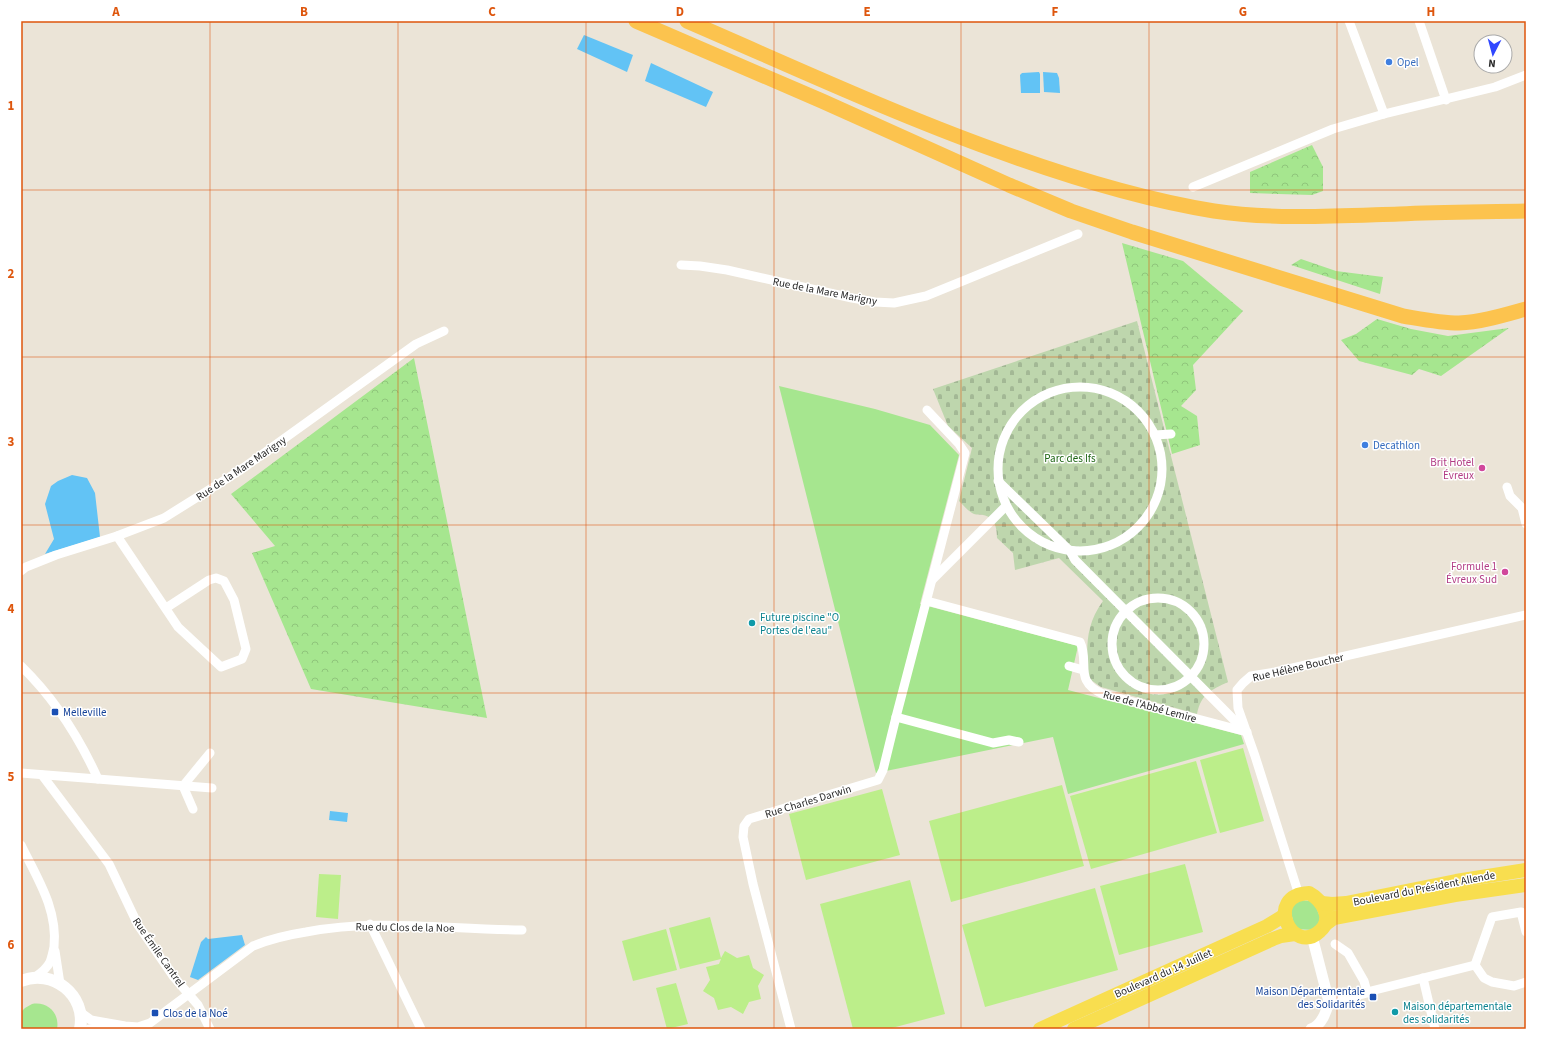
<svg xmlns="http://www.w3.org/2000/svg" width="1547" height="1050" font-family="'Source Sans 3',sans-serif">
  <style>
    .grass { fill: #a6e68f }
    .forest { fill: url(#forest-crowns) }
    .cemetery { fill: url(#cemetery-stones) }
    .pitch { fill: #bcee8a }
    .water { fill: #62c3f5 }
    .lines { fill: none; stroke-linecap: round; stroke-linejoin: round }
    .minor { stroke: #fff; stroke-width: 9 }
    .tertiary { stroke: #fff; stroke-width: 11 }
    .secondary { stroke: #fff; stroke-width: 12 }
    .primary { stroke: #f8de4f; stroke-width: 14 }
    .trunk { stroke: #fcc34e; stroke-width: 15 }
    .grid { fill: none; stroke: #de560d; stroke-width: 1; stroke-opacity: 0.55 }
    .shop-dot { fill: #3f7fe0; stroke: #fff; stroke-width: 1.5 }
    .hotel-dot { fill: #d1479c; stroke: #fff; stroke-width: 1.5 }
    .culture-dot { fill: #0f9aa8; stroke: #fff; stroke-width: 1.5 }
    .transit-dot { fill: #1a4fb4; stroke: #fff; stroke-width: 1.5 }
    .labels { text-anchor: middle; stroke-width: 3; stroke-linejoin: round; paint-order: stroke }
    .shop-label { font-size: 11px; fill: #366cbe; stroke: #fff; text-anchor: start }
    .street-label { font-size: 11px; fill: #272727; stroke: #fff }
    .park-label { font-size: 11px; fill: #1f6615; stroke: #fff }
    .hotel-label { font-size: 11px; fill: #b23c85; stroke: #fff; text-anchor: end }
    .culture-label { font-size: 11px; fill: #0d838f; stroke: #fff; text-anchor: start }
    .transit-label { font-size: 11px; fill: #164399; stroke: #fff; text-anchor: start }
    .neatline { fill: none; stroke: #de560d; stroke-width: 1.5 }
    .grid-label { font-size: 13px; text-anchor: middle; font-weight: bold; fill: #de560d }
  </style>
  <defs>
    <pattern id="forest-crowns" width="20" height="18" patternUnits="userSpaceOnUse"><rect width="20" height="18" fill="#a6e68f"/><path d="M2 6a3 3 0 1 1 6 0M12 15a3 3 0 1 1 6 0" fill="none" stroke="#8fc57b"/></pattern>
    <pattern id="cemetery-stones" width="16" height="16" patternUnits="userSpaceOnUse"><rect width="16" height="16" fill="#bed6ad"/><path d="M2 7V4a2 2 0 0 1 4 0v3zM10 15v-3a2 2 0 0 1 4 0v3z" fill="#a3b895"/></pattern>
  </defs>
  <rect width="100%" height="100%" fill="#ebe4d7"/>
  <g class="grass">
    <polygon points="779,386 875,409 930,425 959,455 920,604 1078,646 1068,690 1241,735 1244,744 1068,794 1053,737 876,773"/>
    <polygon points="1300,900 1310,901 1316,907 1320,917 1319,922 1314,930 1295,929 1290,908"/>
    <path d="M 32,1004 C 47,1001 60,1013 57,1029 L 21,1029 L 21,1012 L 25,1008 Z"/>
  </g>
  <g class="forest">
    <polygon points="1312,145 1323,167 1323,191 1312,195 1250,193 1250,172"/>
    <polygon points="1122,243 1183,261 1243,311 1193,365 1196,390 1181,406 1197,416 1200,445 1172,454"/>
    <polygon points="1301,259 1336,271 1383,277 1380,294 1291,265"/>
    <polygon points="1377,319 1411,329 1448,336 1509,328 1441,376 1419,369 1412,375 1359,361 1341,340 1356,334"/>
    <polygon points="414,358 487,718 311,689 252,553 275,546 231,494"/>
  </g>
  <path class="cemetery" d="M 1137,321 L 1228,682 C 1211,690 1201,694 1197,714 L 1101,687 L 1088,678 C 1087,649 1084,627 1103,601 L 1059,558 L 1015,570 L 1013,553 L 997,538 C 997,528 995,517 983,515 C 980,514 977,515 974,514 C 969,512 963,505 959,501 L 972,448 L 948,426 L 933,389 Z"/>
  <g class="pitch">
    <polygon points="1243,748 1264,821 1220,833 1200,760"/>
    <polygon points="1196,761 1217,833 1091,869 1070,796"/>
    <polygon points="1062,785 1084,866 951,902 929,821"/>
    <polygon points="882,789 900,855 806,880 789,814"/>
    <polygon points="1185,864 1203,932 1119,955 1100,886"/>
    <polygon points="319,874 341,875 338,919 316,917"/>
    <polygon points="910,880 945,1014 888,1029 853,1029 820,904"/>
    <polygon points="1095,888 1118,970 985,1007 962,925"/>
    <polygon points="710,917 721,958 725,951 737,958 749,955 753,968 764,975 758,986 761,999 749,1002 743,1014 731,1007 718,1010 714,998 703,991 710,980 706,967 719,964 721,959 680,969 669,928"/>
    <polygon points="666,929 677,970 633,981 622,941"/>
    <polygon points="676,983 688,1024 667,1029 656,988"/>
  </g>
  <g class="water">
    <polygon points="584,35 633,55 627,72 577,49"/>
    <polygon points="651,63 713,92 706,107 645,81"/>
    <polygon points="1039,72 1040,74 1040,93 1021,93 1020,75 1022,73"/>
    <polygon points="1043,72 1057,73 1059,78 1060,93 1044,92"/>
    <polygon points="72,475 87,478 95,493 100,537 45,554 54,539 45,504 51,486 58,481"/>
    <polygon points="330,811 348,813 347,822 329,820"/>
    <polygon points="242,935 245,945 198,980 190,977 201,942 206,937 208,939"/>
  </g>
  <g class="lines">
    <g class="minor">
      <polyline points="1349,21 1384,114 1495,87 1526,75"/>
      <polyline points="1419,21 1446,100"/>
      <polyline points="1193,187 1333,129 1384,114"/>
      <polyline points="681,265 700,266 727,270 852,298 875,302 894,303 926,296 1078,234"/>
      <circle cx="1080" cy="469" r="82"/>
      <polyline points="1155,435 1171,434"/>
      <polyline points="998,481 1070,551 1075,560 1244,730"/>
      <polyline points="1507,487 1510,496 1522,508 1526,524"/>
      <polyline points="117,536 178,627 221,667 242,659 246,649 234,600 224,581 216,578 209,580 166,608"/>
      <polyline points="21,571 26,567 56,555 117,536 164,518 239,471 416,344 444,331"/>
      <polyline points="932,580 1006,506"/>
      <circle cx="1158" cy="644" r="46"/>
      <path d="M 927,601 L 1080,642 C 1090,663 1073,681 1103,694 L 1247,732"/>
      <path d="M 21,666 C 54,698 79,737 98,779"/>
      <polyline points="1069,666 1083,670"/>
      <polyline points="896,717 993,743 1009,740 1019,742"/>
      <polyline points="21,773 212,788"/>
      <polyline points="42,775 109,864 138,925 173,976 198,1005 210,1029"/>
      <polyline points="193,809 183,786 210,753"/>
      <path d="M 21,845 C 37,878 58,909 54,947 C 53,952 52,957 50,962 C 47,968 41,973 35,977"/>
      <polyline points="1299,895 1255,756 1238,708 1237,690 1243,683 1251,676 1275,672 1526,615"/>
      <polyline points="370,924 421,1029"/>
      <polyline points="1526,932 1521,912 1492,917 1475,965 1484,978 1492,982 1514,986 1526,982"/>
      <polyline points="1335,944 1348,953 1364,981 1367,992 1475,965"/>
      <polyline points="55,951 60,984"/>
      <polyline points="1423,978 1435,1029"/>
      <path d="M 80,1012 L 91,1020 L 125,1026 L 138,1027 L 150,1023 L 253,946 C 270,939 287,935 306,932 C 378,918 450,930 522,930"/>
      <polyline points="89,1029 110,1027"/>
      <polyline points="791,1029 753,884 743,837 744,826 749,819 878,780 883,770 896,717 965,453 959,444 927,410"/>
    </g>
    <g class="tertiary">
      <polyline points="1312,936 1329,1002"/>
      <path d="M 1311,1029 C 1322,1025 1326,1012 1329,1002 L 1367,992"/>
    </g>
    <path class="secondary" d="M 21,981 C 52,968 87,995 80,1029"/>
    <g class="primary">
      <path d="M 1309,893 C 1322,900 1334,919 1320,931 C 1292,957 1263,895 1309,893 Z"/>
      <polyline points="1322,903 1332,904 1346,903 1456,881 1526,870"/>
      <polyline points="1326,924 1334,918 1455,895 1526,885"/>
      <polyline points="1040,1029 1267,926 1285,915"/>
      <polyline points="1074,1029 1273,939 1281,936 1295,934"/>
    </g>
    <g class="trunk">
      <path d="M 636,21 L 822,101 L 1009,185 L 1071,211 L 1132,232 L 1403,316 C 1421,319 1440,323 1459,323 C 1482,322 1504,315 1526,309"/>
      <path d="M 687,21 C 789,65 890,112 995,150 C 1066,176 1139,199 1214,211 C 1275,220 1338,216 1399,214 C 1441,212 1484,212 1526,211"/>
    </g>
  </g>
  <path class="grid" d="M 210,21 L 210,1029M 398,21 L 398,1029M 586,21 L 586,1029M 774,21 L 774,1029M 961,21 L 961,1029M 1149,21 L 1149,1029M 1337,21 L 1337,1029M 21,190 L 1526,190M 21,357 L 1526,357M 21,525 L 1526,525M 21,693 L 1526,693M 21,860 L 1526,860"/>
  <g class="shop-dot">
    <circle cx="1389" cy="62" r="4"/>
    <circle cx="1365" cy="445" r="4"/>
  </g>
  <g class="hotel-dot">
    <circle cx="1482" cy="468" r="4"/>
    <circle cx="1505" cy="572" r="4"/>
  </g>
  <g class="culture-dot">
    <circle cx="752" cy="623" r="4"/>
    <circle cx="1395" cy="1012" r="4"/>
  </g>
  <g class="transit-dot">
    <rect x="51" y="708" width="8" height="8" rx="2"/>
    <rect x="1369" y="993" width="8" height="8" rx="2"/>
    <rect x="151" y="1009" width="8" height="8" rx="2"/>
  </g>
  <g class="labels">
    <g class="shop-label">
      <text x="1397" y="66">Opel</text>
      <text x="1373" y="449">Decathlon</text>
    </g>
    <g class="street-label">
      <text transform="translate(825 291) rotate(11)" y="4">Rue de la Mare Marigny</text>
      <text transform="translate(241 468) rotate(-34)" y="4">Rue de la Mare Marigny</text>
      <text transform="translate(1298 667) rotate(-13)" y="4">Rue Hélène Boucher</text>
      <text transform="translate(1150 706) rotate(15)" y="4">Rue de l'Abbé Lemire</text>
      <text transform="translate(808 801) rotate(-17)" y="4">Rue Charles Darwin</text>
      <text transform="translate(1424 888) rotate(-11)" y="4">Boulevard du Président Allende</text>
      <text transform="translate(405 927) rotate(1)" y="4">Rue du Clos de la Noe</text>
      <text transform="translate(159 952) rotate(55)" y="4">Rue Émile Cantrel</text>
      <text transform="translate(1163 973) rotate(-24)" y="4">Boulevard du 14 Juillet</text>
    </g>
    <g class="park-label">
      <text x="1070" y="462">Parc des Ifs</text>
    </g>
    <g class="hotel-label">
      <text x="1474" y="466">Brit Hotel<tspan x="1474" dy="13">Évreux</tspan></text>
      <text x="1497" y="570">Formule 1<tspan x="1497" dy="13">Évreux Sud</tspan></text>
    </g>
    <g class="culture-label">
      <text x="760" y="621">Future piscine "O<tspan x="760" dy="13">Portes de l'eau"</tspan></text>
      <text x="1403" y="1010">Maison départementale<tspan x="1403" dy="13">des solidarités</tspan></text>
    </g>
    <g class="transit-label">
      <text x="63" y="716">Melleville</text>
      <text x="1365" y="995" text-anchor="end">Maison Départementale<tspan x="1365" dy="13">des Solidarités</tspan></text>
      <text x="163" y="1017">Clos de la Noé</text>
    </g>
  </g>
  <rect width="1547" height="1050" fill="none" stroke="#ffffff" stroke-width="44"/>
  <g transform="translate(1493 54) rotate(186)"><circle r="19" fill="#ffffff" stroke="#a9a9a9"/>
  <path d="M0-3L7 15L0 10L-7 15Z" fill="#3047ff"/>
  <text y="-6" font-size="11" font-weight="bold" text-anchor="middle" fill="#272727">N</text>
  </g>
  <rect x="22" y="22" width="1503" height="1006" class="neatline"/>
  <g class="grid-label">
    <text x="116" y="16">A</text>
    <text x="304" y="16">B</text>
    <text x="492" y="16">C</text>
    <text x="680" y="16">D</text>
    <text x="867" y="16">E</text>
    <text x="1055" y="16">F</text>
    <text x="1243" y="16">G</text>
    <text x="1431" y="16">H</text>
    <text x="11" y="110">1</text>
    <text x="11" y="278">2</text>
    <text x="11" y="446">3</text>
    <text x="11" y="613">4</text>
    <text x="11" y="781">5</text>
    <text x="11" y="949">6</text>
  </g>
</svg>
